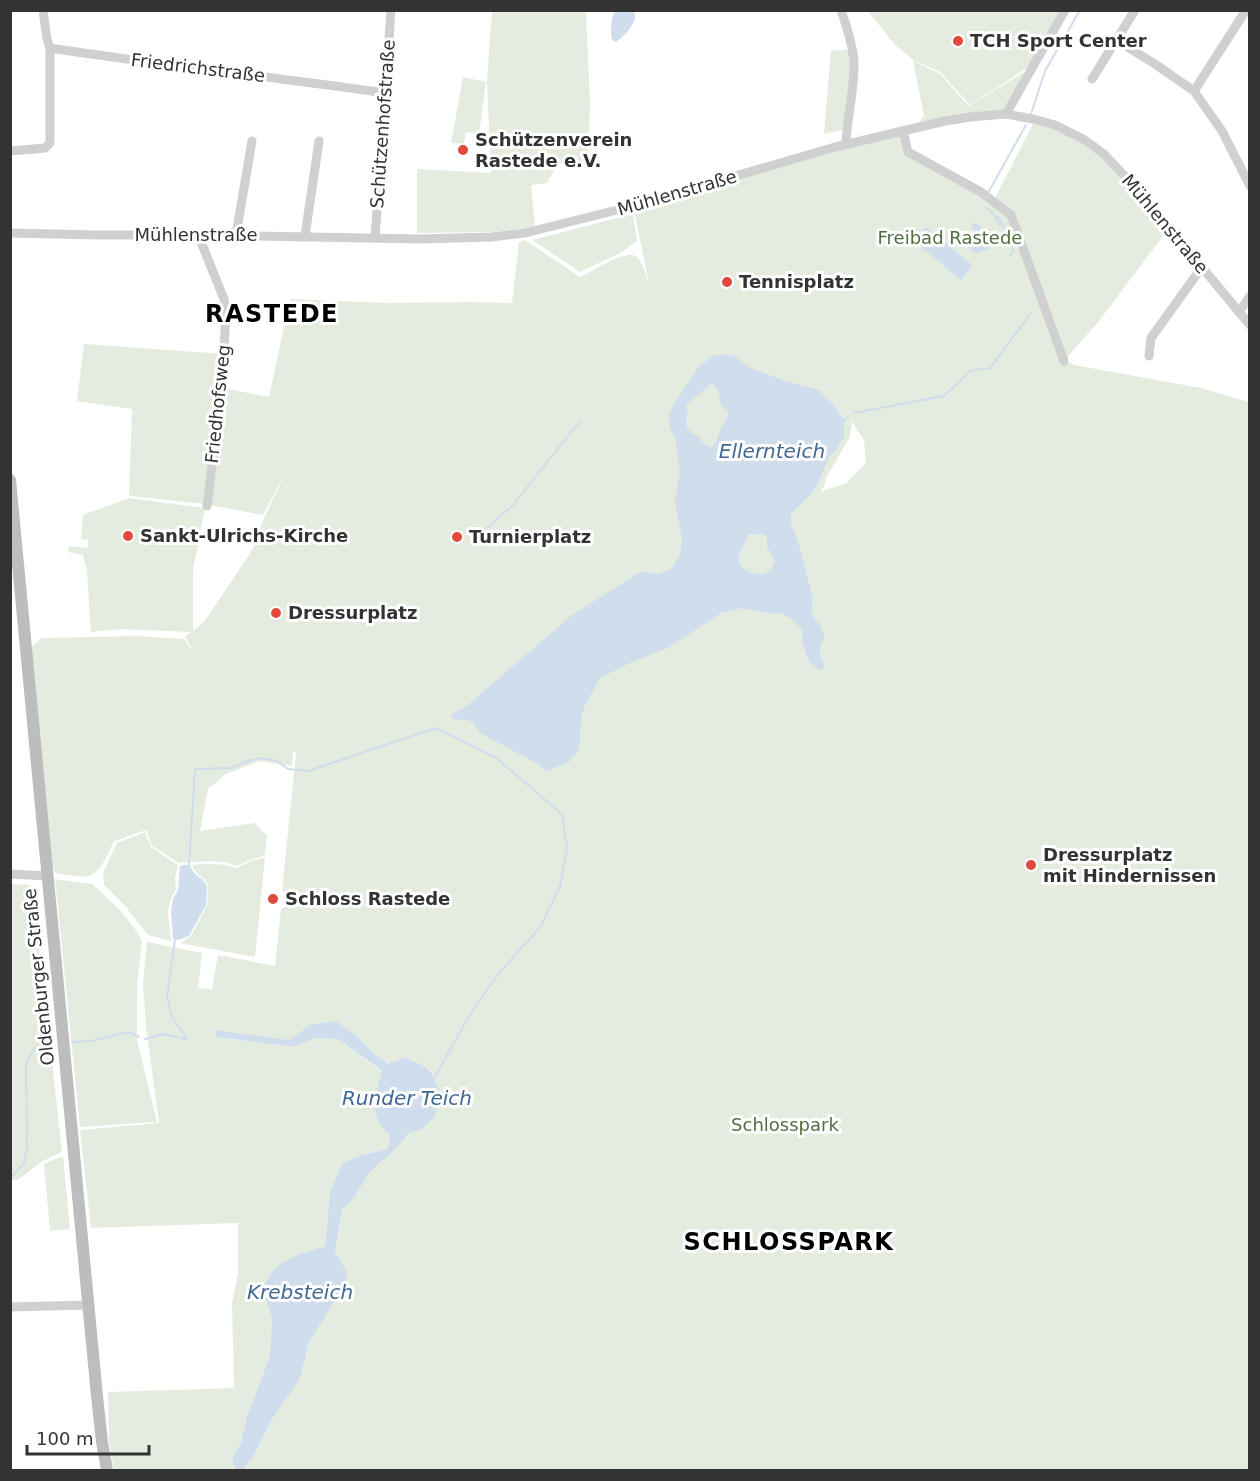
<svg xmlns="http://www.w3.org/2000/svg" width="1260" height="1481" font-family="'DejaVu Sans',sans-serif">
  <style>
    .green { fill: #e4ecdf; fill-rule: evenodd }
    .water { fill: #cfdded; fill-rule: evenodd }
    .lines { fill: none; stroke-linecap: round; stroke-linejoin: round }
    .stream { stroke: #cfdded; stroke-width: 2 }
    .street { stroke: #d0d0d0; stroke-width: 9 }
    .secondary { stroke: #bdbdbd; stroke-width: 12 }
    .poi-dot { fill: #e3483c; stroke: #fff; stroke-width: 2 }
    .labels { text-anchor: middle; stroke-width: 6; stroke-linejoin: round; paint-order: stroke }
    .poi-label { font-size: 18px; font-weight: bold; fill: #333; stroke: #fff; text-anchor: start }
    .street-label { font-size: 18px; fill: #333; stroke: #fff }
    .park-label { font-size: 18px; fill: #4f6f40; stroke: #fff }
    .water-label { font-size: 20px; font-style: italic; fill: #406895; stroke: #fff }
    .district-label { font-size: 24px; font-weight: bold; letter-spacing: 1.5px; fill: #000; stroke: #fff }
  </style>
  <rect width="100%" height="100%" fill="#fff"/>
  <g class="green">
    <polygon points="492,11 586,11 590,104 588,159 584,167 559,162 547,183 531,185 535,227 492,232 417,233 417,169 491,173 487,80"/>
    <polygon points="868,11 1062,11 1030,66 970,105 940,72 912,59 895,45"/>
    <polygon points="852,49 847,129 824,134 831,51"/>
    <polygon points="913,60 940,74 969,106 1029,69 1005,112 916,126 924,116"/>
    <polygon points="463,77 486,82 479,134 466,132 464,144 451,143"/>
    <path d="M 1034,122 L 1085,140 L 1169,228 L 1099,321 L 1064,361 L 1074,365 L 1201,388 L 1249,402 L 1249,1470 L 243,1470 L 253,1457 L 271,1421 L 300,1379 L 309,1342 L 344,1287 L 325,1246 L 294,1256 L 266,1301 L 272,1318 L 270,1356 L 247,1416 L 241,1443 L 234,1454 L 232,1463 L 237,1470 L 114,1470 L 109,1441 L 108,1392 L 234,1388 L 232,1303 L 238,1273 L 238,1223 L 91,1228 L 80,1130 L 159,1123 L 146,1027 L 143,982 L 147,942 L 202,953 L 198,988 L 212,989 L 218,955 L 275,966 L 281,909 L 285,907 L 287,893 L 282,891 L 296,753 L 293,752 L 292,766 L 259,761 L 226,774 L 208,789 L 200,831 L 255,823 L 267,836 L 265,855 L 248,861 L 236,866 L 225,862 L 208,861 L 179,863 L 152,846 L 146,830 L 114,841 C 109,851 101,873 89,876 C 82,878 64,874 55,873 L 51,860 L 31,647 L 42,638 L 136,636 L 184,639 L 194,652 L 185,637 L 191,632 L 121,629 L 91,632 L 87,571 L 83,555 L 68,552 L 69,546 L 88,548 L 88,540 L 81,539 L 83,515 L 129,498 L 205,508 L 193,570 L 193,631 L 204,622 L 253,549 L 264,518 L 288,467 L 263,515 L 210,505 L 223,430 L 217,427 L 204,504 L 129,496 L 132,409 L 77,401 L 84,344 L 224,354 L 223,388 L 269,397 L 290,299 L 387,303 L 470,302 L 512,303 L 519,242 L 525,240 L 580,277 C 591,272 627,248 637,257 C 643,262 646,276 649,283 L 633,206 L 901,133 L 906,152 L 994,200 ZM 852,422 L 864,440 L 866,463 L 846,483 L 820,492 L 824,487 L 826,478 L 850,437 ZM 336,1021 L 359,1038 L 375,1055 L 390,1064 L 405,1057 L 412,1061 L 421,1064 L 432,1071 L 440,1094 L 435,1117 L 422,1129 L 408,1132 L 399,1146 L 370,1172 L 354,1198 L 342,1210 L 335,1253 L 325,1245 L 330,1191 L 336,1180 L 359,1156 L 388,1149 L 390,1135 L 377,1086 L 382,1072 L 338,1039 L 314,1038 L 295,1047 L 215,1037 L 216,1030 L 290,1040 Z"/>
    <polygon points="633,214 637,241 620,253 580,272 532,240"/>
    <polygon points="145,832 151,847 178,865 175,878 176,889 171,898 168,912 171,941 148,935 125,906 104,885 103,873 117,843"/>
    <path d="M 265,857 L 255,957 L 180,943 L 191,936 L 207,905 L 208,885 L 203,878 L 196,873 L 192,865 C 208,863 221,863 237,868 L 249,862 Z"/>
    <polygon points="55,879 92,884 119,909 138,933 142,942 137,987 137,1040 157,1122 80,1127"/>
    <polygon points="11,884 30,885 33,890 62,1152 43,1161 18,1180 11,1180"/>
    <polygon points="63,1156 70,1229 50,1231 44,1164"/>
  </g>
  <g class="water">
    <path d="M 615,11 L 633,11 C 634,12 635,14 635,16 C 636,23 623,38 616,42 L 612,40 C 610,31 611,19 615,11 Z"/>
    <polygon points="973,223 976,223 993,238 993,241 988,246 990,248 976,254 964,244 974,231 972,227"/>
    <polygon points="926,227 972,265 961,280 914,241"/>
    <path d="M 715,355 L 733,355 L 749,367 L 782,380 L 819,390 L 833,404 L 844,420 L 844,437 L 838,447 L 829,457 L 818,483 L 810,495 L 791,514 L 791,524 L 798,541 L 813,599 L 811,611 L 815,621 L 819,623 L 825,638 C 818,649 817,653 825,664 L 823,669 L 819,670 L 809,662 L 802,641 L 803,633 L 801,628 L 792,619 L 783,614 L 767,613 L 741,608 L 721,613 L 668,648 L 630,663 L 600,678 L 585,705 L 581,718 L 579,750 L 569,762 L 546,771 L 536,763 L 480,733 L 472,722 L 465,719 L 456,720 L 450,715 L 468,705 L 572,615 L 642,571 L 658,574 L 672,568 L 680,556 L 682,540 L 675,501 L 680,471 L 675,439 L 670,428 L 669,415 L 674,404 L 699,366 ZM 711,384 L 717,388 L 721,405 L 729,413 C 727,419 724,423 721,428 C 717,438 719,440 711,448 L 701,442 L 699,436 C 684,431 685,423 688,409 L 686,405 ZM 749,534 L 764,534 L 767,537 L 767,547 L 775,560 C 771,580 750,577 739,564 L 739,555 Z"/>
    <polygon points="184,865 189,865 195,874 202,879 207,886 206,905 189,936 179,940 173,939 171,912 173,899 178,890 180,866"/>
    <path d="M 336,1021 L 359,1038 L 375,1055 L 389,1064 L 405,1057 L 412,1061 L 421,1064 L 432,1072 L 440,1094 L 435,1117 L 422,1129 L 408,1133 L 399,1146 L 370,1172 L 354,1198 L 342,1210 L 335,1253 L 338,1257 L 348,1274 L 344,1287 L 309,1342 L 300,1379 L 271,1421 L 253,1457 L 243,1470 L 237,1470 L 232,1463 L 234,1454 L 241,1443 L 247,1416 L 270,1356 L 272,1318 L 266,1301 L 265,1284 L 274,1269 L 294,1256 L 325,1246 L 330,1191 L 343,1163 L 359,1156 L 388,1149 L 390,1135 C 386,1131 381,1126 378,1120 C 371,1105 377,1086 382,1071 L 338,1039 L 314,1038 L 295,1047 L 215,1037 L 216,1030 L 290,1040 L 310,1025 Z"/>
  </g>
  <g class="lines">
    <g class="stream">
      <polyline points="1031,114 1045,71 1080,10"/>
      <polyline points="988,193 1026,125"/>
      <polyline points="986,207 1001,221 1003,225 1014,252 1010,255"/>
      <polyline points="995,217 999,224 1003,225"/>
      <polyline points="854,413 944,396 970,371 990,368 1031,313"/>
      <polyline points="844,420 848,417"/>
      <polyline points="488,527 513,505 580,421"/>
      <polyline points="189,865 195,769 231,768 248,761 261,758 277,761 288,769 308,771 436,728 496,758 562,814 567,848 560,886 541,926 499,973 472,1011 435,1077"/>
      <polyline points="145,1039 164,1034 187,1039 172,1017 167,997 175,939"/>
      <polyline points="72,1042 91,1041 128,1032 139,1037"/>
      <polyline points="10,1178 24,1164 27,1148 26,1064 33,1050 40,1044 53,1043"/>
    </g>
    <g class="street">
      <path d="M 43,10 L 47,39 L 50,48 C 161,65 273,77 385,93"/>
      <path d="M 841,10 C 847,27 852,43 854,60 C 855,88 847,116 846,144"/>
      <polyline points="1116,40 1155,64 1194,91 1222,131 1250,186"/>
      <polyline points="1092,79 1135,10"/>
      <polyline points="1194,91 1246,10"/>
      <polyline points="1006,114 1065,10"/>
      <polyline points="903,131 908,152 981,192 1011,215 1064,361"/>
      <polyline points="10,151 45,148 50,143 50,48"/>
      <polyline points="10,233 98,235 202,235 421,239 491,237 525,233 633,206 835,147 945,121 970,117 1006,114 1033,119 1055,125 1085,140 1104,154 1135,187 1250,325"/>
      <polyline points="200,235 201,242 224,299 226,313 222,388 207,506"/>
      <polyline points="236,235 252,141"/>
      <polyline points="305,236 319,141"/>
      <polyline points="375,238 391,10"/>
      <polyline points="1239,312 1250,296"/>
      <polyline points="1149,356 1151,338 1202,267"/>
      <polyline points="10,874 47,876"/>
      <polyline points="10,1307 89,1305"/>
    </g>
    <polyline class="secondary" points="10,480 97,1396 102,1442 107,1470"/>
  </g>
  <g class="poi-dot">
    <circle cx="958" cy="41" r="6"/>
    <circle cx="463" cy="150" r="6"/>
    <circle cx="727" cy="282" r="6"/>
    <circle cx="128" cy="536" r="6"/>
    <circle cx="457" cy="537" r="6"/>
    <circle cx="276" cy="613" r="6"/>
    <circle cx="1031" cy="865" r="6"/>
    <circle cx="273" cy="899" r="6"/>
  </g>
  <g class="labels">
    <g class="poi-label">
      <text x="970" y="47">TCH Sport Center</text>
      <text x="475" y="146">Schützenverein<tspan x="475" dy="21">Rastede e.V.</tspan></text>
      <text x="739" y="288">Tennisplatz</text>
      <text x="140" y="542">Sankt-Ulrichs-Kirche</text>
      <text x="469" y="543">Turnierplatz</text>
      <text x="288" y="619">Dressurplatz</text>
      <text x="1043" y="861">Dressurplatz<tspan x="1043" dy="21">mit Hindernissen</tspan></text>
      <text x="285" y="905">Schloss Rastede</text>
    </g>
    <g class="street-label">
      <text transform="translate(198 68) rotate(7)" y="6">Friedrichstraße</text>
      <text transform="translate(383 124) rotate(-86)" y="6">Schützenhofstraße</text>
      <text transform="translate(677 193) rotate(-16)" y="6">Mühlenstraße</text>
      <text transform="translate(1165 224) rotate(50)" y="6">Mühlenstraße</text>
      <text x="196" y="241">Mühlenstraße</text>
      <text transform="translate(218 404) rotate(-84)" y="6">Friedhofsweg</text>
      <text transform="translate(39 977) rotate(-96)" y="6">Oldenburger Straße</text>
    </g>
    <g class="park-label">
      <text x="950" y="244">Freibad Rastede</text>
      <text x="785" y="1131">Schlosspark</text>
    </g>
    <g class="water-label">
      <text x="772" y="458">Ellernteich</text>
      <text x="407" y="1105">Runder Teich</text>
      <text x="300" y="1299">Krebsteich</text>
    </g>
    <g class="district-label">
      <text x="272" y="322">RASTEDE</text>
      <text x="789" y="1250">SCHLOSSPARK</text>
    </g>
  </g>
  <rect width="1260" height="1481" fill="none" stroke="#333333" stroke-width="24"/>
  <path d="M27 1445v9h122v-9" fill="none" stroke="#333333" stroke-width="3"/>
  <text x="36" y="1445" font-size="18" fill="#333333" stroke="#ffffff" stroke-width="4.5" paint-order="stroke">100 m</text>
</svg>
